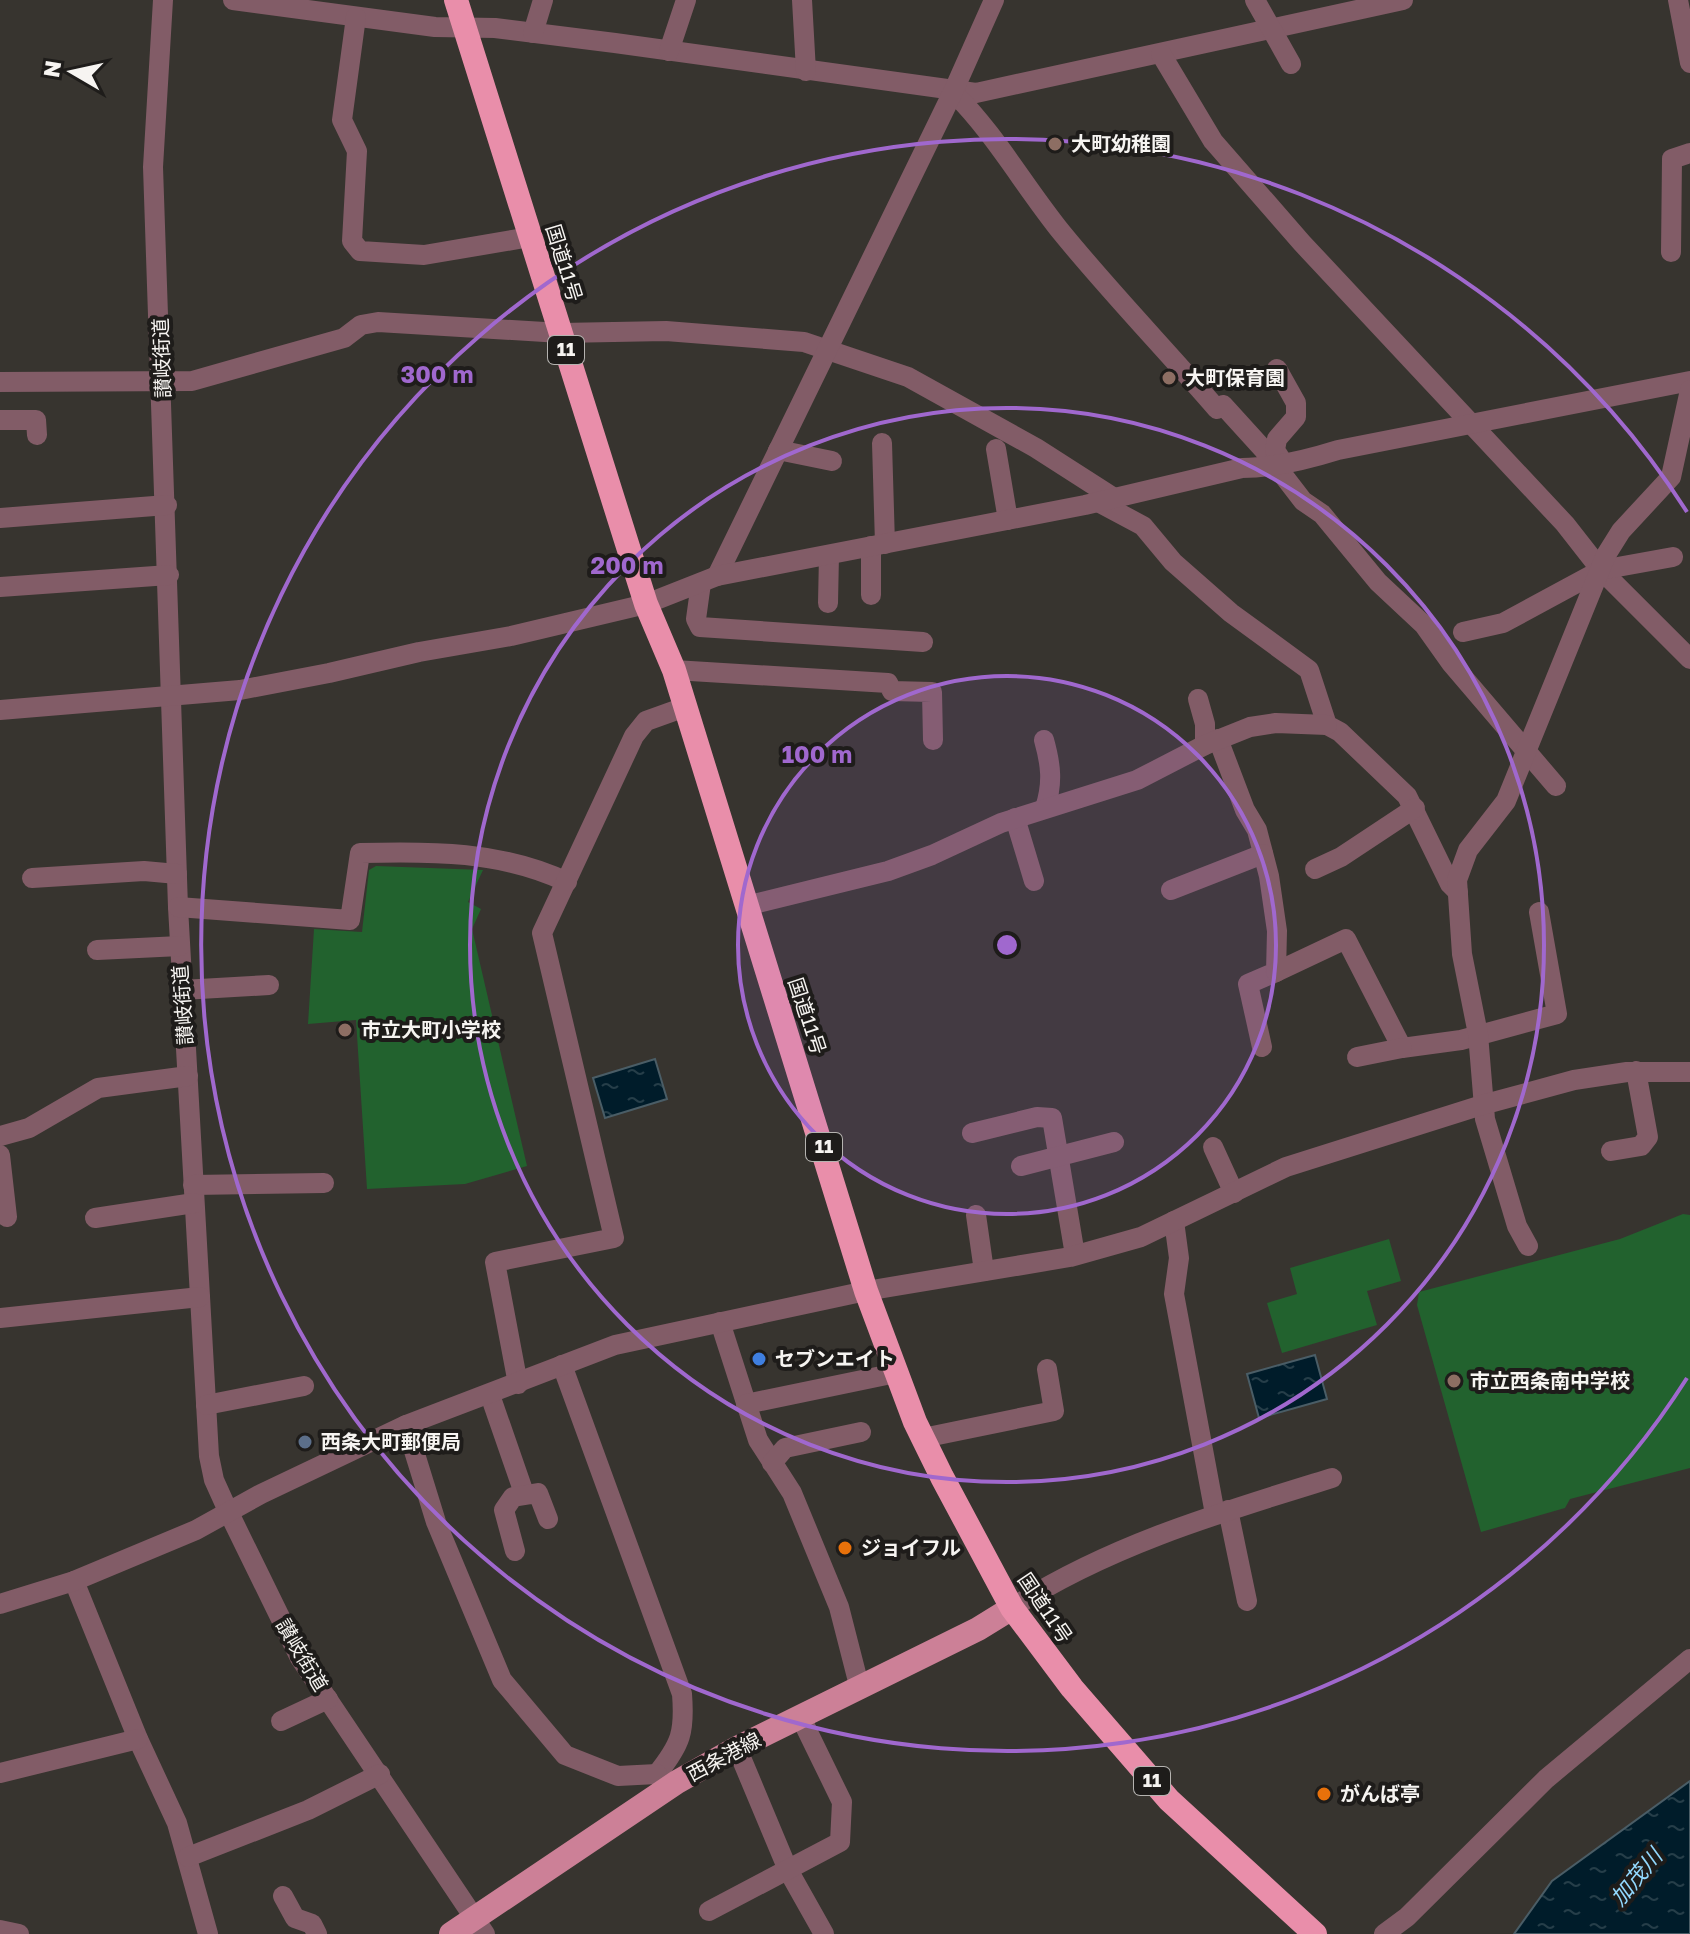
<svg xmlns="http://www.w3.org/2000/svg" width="1690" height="1934" font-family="'Golos Text','Noto Sans JP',sans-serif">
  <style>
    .pitch { fill: #22622e }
    .water { fill: url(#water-ripples); stroke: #4a5d66; stroke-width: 2 }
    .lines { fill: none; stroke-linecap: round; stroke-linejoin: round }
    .minor { stroke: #825c67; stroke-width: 20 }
    .major { stroke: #cc8097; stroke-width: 24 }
    .highway { stroke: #e98eaa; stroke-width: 24 }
    .ring { fill: none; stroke: #a068ce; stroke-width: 4 }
    .education-dot { fill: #8d6e63; stroke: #1e1c1a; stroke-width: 3 }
    .shop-dot { fill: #3f7fe0; stroke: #1e1c1a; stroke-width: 3 }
    .service-dot { fill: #5c6f8a; stroke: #1e1c1a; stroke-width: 3 }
    .food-dot { fill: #e8710a; stroke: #1e1c1a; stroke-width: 3 }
    .labels { text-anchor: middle; stroke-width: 8; stroke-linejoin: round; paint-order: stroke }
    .shield { fill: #1e1c1a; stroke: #b5b3b0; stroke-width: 2 }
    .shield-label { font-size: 18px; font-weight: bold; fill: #f6f4f1 }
    .poi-label { font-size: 20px; font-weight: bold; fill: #f6f4f1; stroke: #1e1c1a; text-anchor: start }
    .street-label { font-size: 20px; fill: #f6f4f1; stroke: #1e1c1a }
    .water-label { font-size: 22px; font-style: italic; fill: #92d8fd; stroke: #1e1c1a }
    .centre { fill: #a068ce; stroke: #1e1c1a; stroke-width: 4 }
    .ring-label { font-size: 24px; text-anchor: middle; font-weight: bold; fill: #a068ce; stroke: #1e1c1a; stroke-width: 8; stroke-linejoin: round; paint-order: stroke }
  </style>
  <defs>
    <pattern id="water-ripples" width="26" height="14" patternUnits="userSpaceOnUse" patternTransform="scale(2)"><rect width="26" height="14" fill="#001c2a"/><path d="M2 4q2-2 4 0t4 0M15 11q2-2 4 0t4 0" fill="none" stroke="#263e49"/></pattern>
  </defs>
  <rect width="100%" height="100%" fill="#37342f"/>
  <g class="pitch">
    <polygon points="376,866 483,870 468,902 481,909 472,929 527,1166 465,1184 367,1189 356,1020 308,1024 314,929 362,932 369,870"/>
    <polygon points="1683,1214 1690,1215 1690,1468 1570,1499 1565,1508 1481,1532 1417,1305 1419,1292 1620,1239"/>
    <polygon points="1389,1239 1401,1281 1367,1291 1377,1325 1282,1353 1267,1303 1297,1294 1290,1268"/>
  </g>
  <g class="water">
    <polygon points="655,1059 667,1099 605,1118 593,1078"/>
    <polygon points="1315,1355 1327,1399 1259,1418 1247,1374"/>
    <polygon points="1690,1781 1690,1934 1514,1934 1552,1881"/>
  </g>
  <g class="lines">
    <g class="minor">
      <polyline points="163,0 153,167 178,907 209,1456 214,1480 228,1511 300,1658 485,1934"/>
      <polyline points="233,0 435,27 495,28 615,43 976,93 1403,0"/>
      <polyline points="802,0 806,71"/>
      <polyline points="1255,0 1291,64"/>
      <polyline points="1678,0 1690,63"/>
      <polyline points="356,17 342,120 357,151 352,241 360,251 424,255 530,237"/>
      <polyline points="533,33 543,0"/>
      <polyline points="669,51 686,0"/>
      <polyline points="1161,54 1213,141 1302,243 1565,524 1601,570 1690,659"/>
      <path d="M 953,92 C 996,135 1024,186 1062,233 C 1111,293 1166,350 1217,409 L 1223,405 L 1263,449 L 1303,501 L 1322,514 L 1378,582 L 1424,625 L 1451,663 L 1556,786"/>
      <polyline points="1671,252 1672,159 1690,153"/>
      <polyline points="1277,369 1296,403 1296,417 1277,439 1275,450 1282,461"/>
      <polyline points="0,382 192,381 344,338 361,325 378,322 561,333 666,331 804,342 908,377 1036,448 1114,498"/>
      <polyline points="0,420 36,420 37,435"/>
      <polyline points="882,443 885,544"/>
      <polyline points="996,449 1008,520"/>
      <polyline points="778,450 832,461"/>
      <polyline points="1098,502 1143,526 1173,562 1231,613 1309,670 1327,725 1340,732 1407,796 1450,884 1458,892"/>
      <polyline points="0,518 167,505"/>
      <polyline points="871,546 871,595"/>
      <polyline points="717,576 953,92 994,0"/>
      <polyline points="701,583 696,619 700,627 923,642"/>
      <polyline points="0,587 169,575"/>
      <polyline points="828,603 829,555"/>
      <polyline points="1463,632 1503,623 1601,570 1673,557"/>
      <polyline points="674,670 888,683 892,691 932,692 933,740"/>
      <polyline points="1198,699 1205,724 1205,745"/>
      <path d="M 0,710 L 240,690 L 329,673 L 419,652 L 511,636 L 646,604 L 717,576 L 1085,505 L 1242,468 C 1274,468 1306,460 1338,450 L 1690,381"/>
      <polyline points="1218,739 1245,810 1257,830 1269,876 1277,931 1276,972 1248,984 1262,1047"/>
      <path d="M 1044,740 C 1051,765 1053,783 1045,808"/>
      <polyline points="1015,818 1034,881"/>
      <polyline points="1315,869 1341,857 1415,808"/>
      <polyline points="32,878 144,871 177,874"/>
      <polyline points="1171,890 1263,854"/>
      <polyline points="746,906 888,871 932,855 1001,823 1137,780 1205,745 1250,727 1276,723 1327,725"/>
      <path d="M 178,907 L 350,920 L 360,853 C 431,851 502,851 567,882"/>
      <polyline points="97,950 180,946"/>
      <polyline points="1276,972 1346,939 1402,1048 1461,1040 1557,1014 1539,912"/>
      <polyline points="182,990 269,985"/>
      <polyline points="1357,1057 1402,1048"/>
      <polyline points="972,1133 1037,1117 1052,1118 1075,1255"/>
      <polyline points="0,1136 29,1128 98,1088 188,1076"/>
      <polyline points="1213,1147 1234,1193"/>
      <polyline points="1611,1151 1641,1146 1648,1137 1636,1071"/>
      <polyline points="0,1155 7,1217"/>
      <polyline points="1021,1166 1114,1142"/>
      <polyline points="193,1185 324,1183"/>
      <polyline points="976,1215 984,1271"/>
      <polyline points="95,1218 194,1203"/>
      <polyline points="1174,1221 1179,1258 1174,1294 1215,1514"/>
      <polyline points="1528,1246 1517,1226 1485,1119 1478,1034 1462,954 1457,880 1468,850 1506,801 1606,555 1621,531 1671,477 1690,390"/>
      <polyline points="0,1318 200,1297"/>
      <polyline points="720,1322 758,1440 792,1493 839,1607 860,1689"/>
      <path d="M 562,1365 L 682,1694 C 685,1732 681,1744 657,1774 L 665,1786"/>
      <polyline points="518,1384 495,1262 614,1238 542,933 634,736 646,721 685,707"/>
      <polyline points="490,1395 524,1493"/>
      <polyline points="746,1404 896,1373"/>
      <polyline points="206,1405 304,1386"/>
      <polyline points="406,1425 436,1522 502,1680 565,1755 618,1776 657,1774"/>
      <polyline points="923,1438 1054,1411 1047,1369"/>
      <polyline points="772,1463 785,1448 861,1432"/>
      <polyline points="1228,1510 1247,1601"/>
      <polyline points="515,1551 504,1510 513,1497 538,1493 548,1519"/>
      <polyline points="74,1581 138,1739 177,1823 208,1934"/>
      <polyline points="0,1604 74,1581 196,1530 261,1494 406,1425 615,1345 866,1291 1070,1257 1141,1237 1286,1167 1482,1105 1574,1080 1627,1072 1690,1072"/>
      <path d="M 1012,1608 C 1109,1545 1222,1512 1332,1478"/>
      <polyline points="281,1721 328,1699"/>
      <polyline points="737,1748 788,1870 824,1934"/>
      <polyline points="0,1773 138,1739"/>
      <polyline points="188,1857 308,1810 380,1774"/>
      <polyline points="283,1896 295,1918 312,1924 317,1934"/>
      <polyline points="709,1911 840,1842 842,1802 801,1718"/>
      <polyline points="0,1930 19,1934"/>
      <polyline points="1384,1934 1407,1917 1546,1779 1690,1659"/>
    </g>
    <polyline class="major" points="451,1934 677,1782 737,1748 978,1629 1012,1608"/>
    <polyline class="highway" points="456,0 646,604 674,670 866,1291 915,1422 942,1477 1012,1608 1072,1688 1169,1800 1315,1934"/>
  </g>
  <circle cx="1007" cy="945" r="269" fill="#a068ce" fill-opacity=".12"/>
  <g class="ring">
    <circle cx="1007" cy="945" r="269"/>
    <circle cx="1007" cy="945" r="537"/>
    <path d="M1687 1378A806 806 0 1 1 1687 512"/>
  </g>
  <g class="education-dot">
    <circle cx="1055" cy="144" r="8"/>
    <circle cx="1169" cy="378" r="8"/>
    <circle cx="345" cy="1030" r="8"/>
    <circle cx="1454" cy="1381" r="8"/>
  </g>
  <circle class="shop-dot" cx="759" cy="1359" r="8"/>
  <circle class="service-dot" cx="305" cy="1442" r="8"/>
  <g class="food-dot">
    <circle cx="845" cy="1548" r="8"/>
    <circle cx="1324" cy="1794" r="8"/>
  </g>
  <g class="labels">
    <g class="shield">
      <rect x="548" y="336" width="36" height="28" rx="6"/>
      <rect x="806" y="1133" width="36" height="28" rx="6"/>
      <rect x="1134" y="1767" width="36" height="28" rx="6"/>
    </g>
    <g class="shield-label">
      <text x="566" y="356">11</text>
      <text x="824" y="1153">11</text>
      <text x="1152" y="1787">11</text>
    </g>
    <g class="poi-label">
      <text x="1071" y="151">大町幼稚園</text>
      <text x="1185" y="385">大町保育園</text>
      <text x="361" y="1037">市立大町小学校</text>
      <text x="775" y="1366">セブンエイト</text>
      <text x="1470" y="1388">市立西条南中学校</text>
      <text x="321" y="1449">西条大町郵便局</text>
      <text x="861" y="1555">ジョイフル</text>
      <text x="1340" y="1801">がんば亭</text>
    </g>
    <g class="street-label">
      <text transform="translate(564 263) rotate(73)" y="7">国道11号</text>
      <text transform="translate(162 358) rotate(-92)" y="7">讃岐街道</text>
      <text transform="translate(183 1005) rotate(-94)" y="7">讃岐街道</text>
      <text transform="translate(807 1016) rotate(72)" y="7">国道11号</text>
      <text transform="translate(1045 1608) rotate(56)" y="7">国道11号</text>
      <text transform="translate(302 1655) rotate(59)" y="7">讃岐街道</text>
      <text transform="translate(724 1757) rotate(-28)" y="7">西条港線</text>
    </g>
    <g class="water-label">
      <text transform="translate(1636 1877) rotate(-50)" y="8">加茂川</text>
    </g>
  </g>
  <circle cx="1007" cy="945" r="12" class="centre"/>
  <g class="ring-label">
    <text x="437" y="383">300 m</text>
    <text x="627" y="574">200 m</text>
    <text x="817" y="763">100 m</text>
  </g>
  <g transform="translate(72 72) rotate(279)" stroke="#1e1c1a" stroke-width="6" paint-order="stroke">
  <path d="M0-6L14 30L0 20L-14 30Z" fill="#f6f4f1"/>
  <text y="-12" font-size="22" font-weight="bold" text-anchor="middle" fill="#f6f4f1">N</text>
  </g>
</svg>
